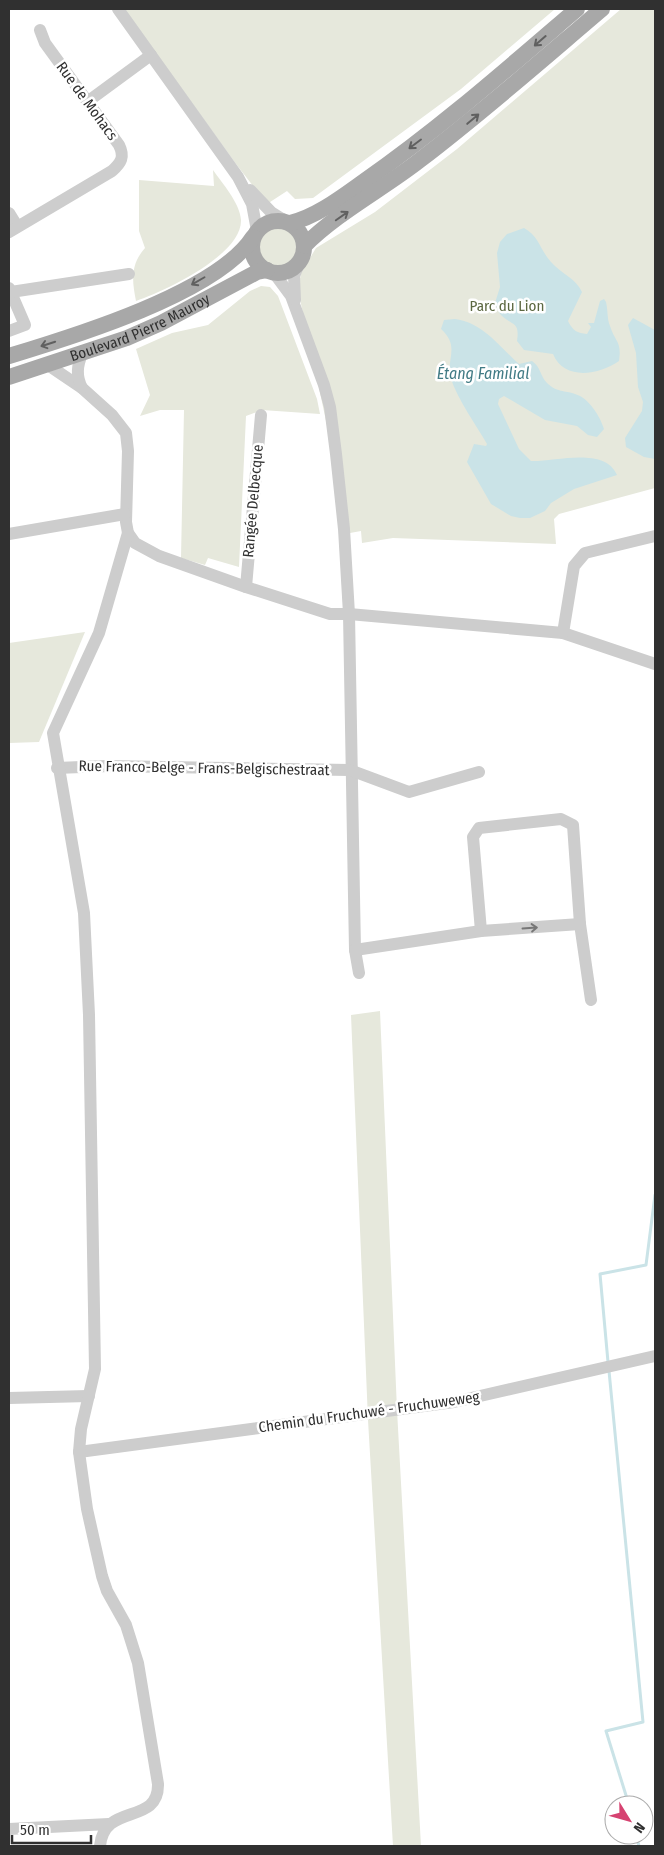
<svg xmlns="http://www.w3.org/2000/svg" width="664" height="1855" font-family="'Fira Sans Condensed',sans-serif">
  <style>
    .green { fill: #e6e8dc }
    .water { fill: #cae3e7 }
    .lines { fill: none; stroke-linecap: round; stroke-linejoin: round }
    .stream { stroke: #cae3e7; stroke-width: 3 }
    .minor { stroke: #cdcdcd; stroke-width: 12 }
    .major { stroke: #a8a8a8; stroke-width: 16 }
    .oneway { stroke: #606060 }
    .oneway2 { stroke: #777 }
    .labels { text-anchor: middle; stroke-width: 5; stroke-linejoin: round; paint-order: stroke }
    .street-label { font-size: 15px; fill: #303030; stroke: #fff }
    .park-label { font-size: 15px; fill: #5c6841; stroke: #fff }
    .water-label { font-size: 16px; font-style: italic; fill: #417b85; stroke: #fff }
  </style>
  <rect width="100%" height="100%" fill="#fff"/>
  <g class="green">
    <polygon points="124,9 555,9 461,89 313,198 295,199 287,191 267,204 236,164"/>
    <polygon points="621,9 655,9 655,488 559,514 554,519 556,544 393,538 362,543 361,531 350,533 298,290 301,273 316,248 375,212 457,149"/>
    <path d="M 213,170 C 222,183 240,203 241,220 C 242,255 165,291 136,301 C 132,281 130,265 145,248 L 139,231 L 139,180 L 214,186 Z"/>
    <circle cx="278" cy="247" r="20"/>
    <polygon points="261,286 270,287 278,296 317,399 320,414 262,410 246,416 239,567 208,558 205,565 181,558 184,410 160,410 140,416 150,395 136,349 172,333 208,325 250,291"/>
    <polygon points="85,632 39,742 9,743 9,643"/>
    <polygon points="380,1011 397,1410 421,1846 393,1846 368,1420 351,1015"/>
  </g>
  <g class="water">
    <path d="M 524,228 C 539,236 540,250 551,262 C 560,273 576,278 582,292 L 568,321 C 573,331 577,333 587,334 L 591,327 L 588,323 L 594,323 L 600,301 L 604,299 L 606,302 C 608,310 607,319 610,326 C 615,342 622,341 619,361 C 599,375 564,381 553,354 L 524,350 L 517,341 C 520,321 512,326 501,315 C 498,312 497,307 495,303 L 500,287 L 497,253 L 500,242 L 507,234 Z"/>
    <polygon points="633,318 655,330 655,459 644,457 626,447 625,438 642,411 643,402 638,387 636,353 628,325"/>
    <path d="M 455,319 C 482,322 500,347 519,364 L 532,361 C 541,367 540,376 547,383 C 558,393 564,390 575,394 C 589,398 600,416 604,429 L 597,437 L 588,435 L 577,426 L 545,420 L 504,396 L 499,399 L 498,404 L 519,449 L 531,461 C 554,462 605,446 617,475 L 574,489 L 551,503 L 545,511 L 530,518 L 520,518 L 511,516 L 491,504 L 467,462 L 474,444 L 486,446 L 487,444 C 476,425 458,400 451,379 C 445,360 461,347 441,329 L 444,320 Z"/>
  </g>
  <g class="lines">
    <g class="stream">
      <polyline points="608,1362 600,1274 646,1265 655,1195"/>
      <polyline points="609,1371 643,1722 606,1731 629,1805"/>
      <polyline points="636,1835 639,1846"/>
    </g>
    <g class="minor">
      <polyline points="118,9 238,177 252,204 257,231"/>
      <polyline points="87,102 151,55"/>
      <polyline points="250,190 271,212 287,222"/>
      <polyline points="9,213 17,226"/>
      <path d="M 9,232 L 112,171 C 121,163 125,157 119,145 L 45,43 L 40,30"/>
      <polyline points="274,273 291,296 324,385 330,407 336,454 344,529 349,614 354,896 355,950 359,973"/>
      <polyline points="9,288 25,325 9,331"/>
      <polyline points="11,292 129,274"/>
      <polyline points="295,300 294,276 300,261"/>
      <polyline points="48,365 82,388 112,415 126,433 128,451 126,522 128,533 135,543 159,556 246,587 330,614 349,614 563,633 655,664"/>
      <path d="M 82,388 C 76,376 77,366 82,354"/>
      <polyline points="9,534 125,514"/>
      <polyline points="246,587 261,415"/>
      <polyline points="563,633 574,566 585,553 655,536"/>
      <polyline points="57,768 106,766 350,770 409,792 479,772"/>
      <polyline points="481,931 473,837 479,828 561,819 573,825 580,924 591,1000"/>
      <polyline points="355,950 481,931 580,924"/>
      <polyline points="9,1398 89,1396"/>
      <polyline points="79,1452 454,1402 655,1356"/>
      <polyline points="9,1829 109,1824"/>
      <path d="M 100,1846 C 104,1802 159,1826 158,1784 L 138,1663 L 126,1625 L 107,1591 L 102,1576 L 87,1509 L 79,1452 L 81,1429 L 95,1369 L 89,1015 L 84,913 L 53,733 L 99,633 L 128,533"/>
    </g>
    <g class="major">
      <circle cx="278" cy="247" r="26"/>
      <path d="M 290,223 C 316,217 342,197 363,182 C 439,129 507,69 577,9"/>
      <path d="M 304,246 C 338,212 383,189 420,160 C 483,112 542,60 602,9"/>
      <path d="M 9,356 C 72,337 217,293 253,237"/>
      <path id="s1" d="M 9,377 L 127,338 L 161,323 L 257,272 L 267,270"/>
    </g>
  </g>
  <defs><path id="oneway-shaft" d="M-6 0H5M1.5-3L5.5 0L1.5 3" fill="none" stroke-width="1.6" stroke-linecap="round" stroke-linejoin="round" transform="scale(1.25)"/></defs>
  <g class="oneway">
    <use href="#oneway-shaft" transform="translate(540 41) rotate(139)"/>
    <use href="#oneway-shaft" transform="translate(473 119) rotate(-40)"/>
    <use href="#oneway-shaft" transform="translate(415 144) rotate(143)"/>
    <use href="#oneway-shaft" transform="translate(342 216) rotate(-35)"/>
    <use href="#oneway-shaft" transform="translate(198 281) rotate(150)"/>
    <use href="#oneway-shaft" transform="translate(48 344) rotate(162)"/>
  </g>
  <use class="oneway2" href="#oneway-shaft" transform="translate(530 928) rotate(-4)"/>
  <g class="labels">
    <g class="street-label">
      <text transform="translate(87 101) rotate(54)" y="5">Rue de Mohacs</text>
      <text dy="5" stroke="none"><textPath href="#s1" startOffset="140">Boulevard Pierre Mauroy</textPath></text>
      <text transform="translate(253 501) rotate(-85)" y="5">Rangée Delbecque</text>
      <text transform="translate(204 768) rotate(1)" y="5">Rue Franco-Belge - Frans-Belgischestraat</text>
      <text transform="translate(369 1412) rotate(-8)" y="5">Chemin du Fruchuwé - Fruchuweweg</text>
    </g>
    <g class="park-label">
      <text x="507" y="311">Parc du Lion</text>
    </g>
    <g class="water-label">
      <text x="483" y="379">Étang Familial</text>
    </g>
  </g>
  <rect width="664" height="1855" fill="none" stroke="#303030" stroke-width="20"/>
  <g transform="translate(629 1820) rotate(127)"><circle r="24" fill="#ffffff" stroke="#acacac"/>
  <path d="M0-4L9 19L0 12L-9 19Z" fill="#d64371"/>
  <text y="-8" font-size="14" font-weight="bold" text-anchor="middle" fill="#303030">N</text>
  </g>
  <path d="M12 1835v8h79v-8" fill="none" stroke="#303030" stroke-width="2.5"/>
  <text x="20" y="1835" font-size="15" fill="#303030" stroke="#ffffff" stroke-width="4" paint-order="stroke">50 m</text>
</svg>
